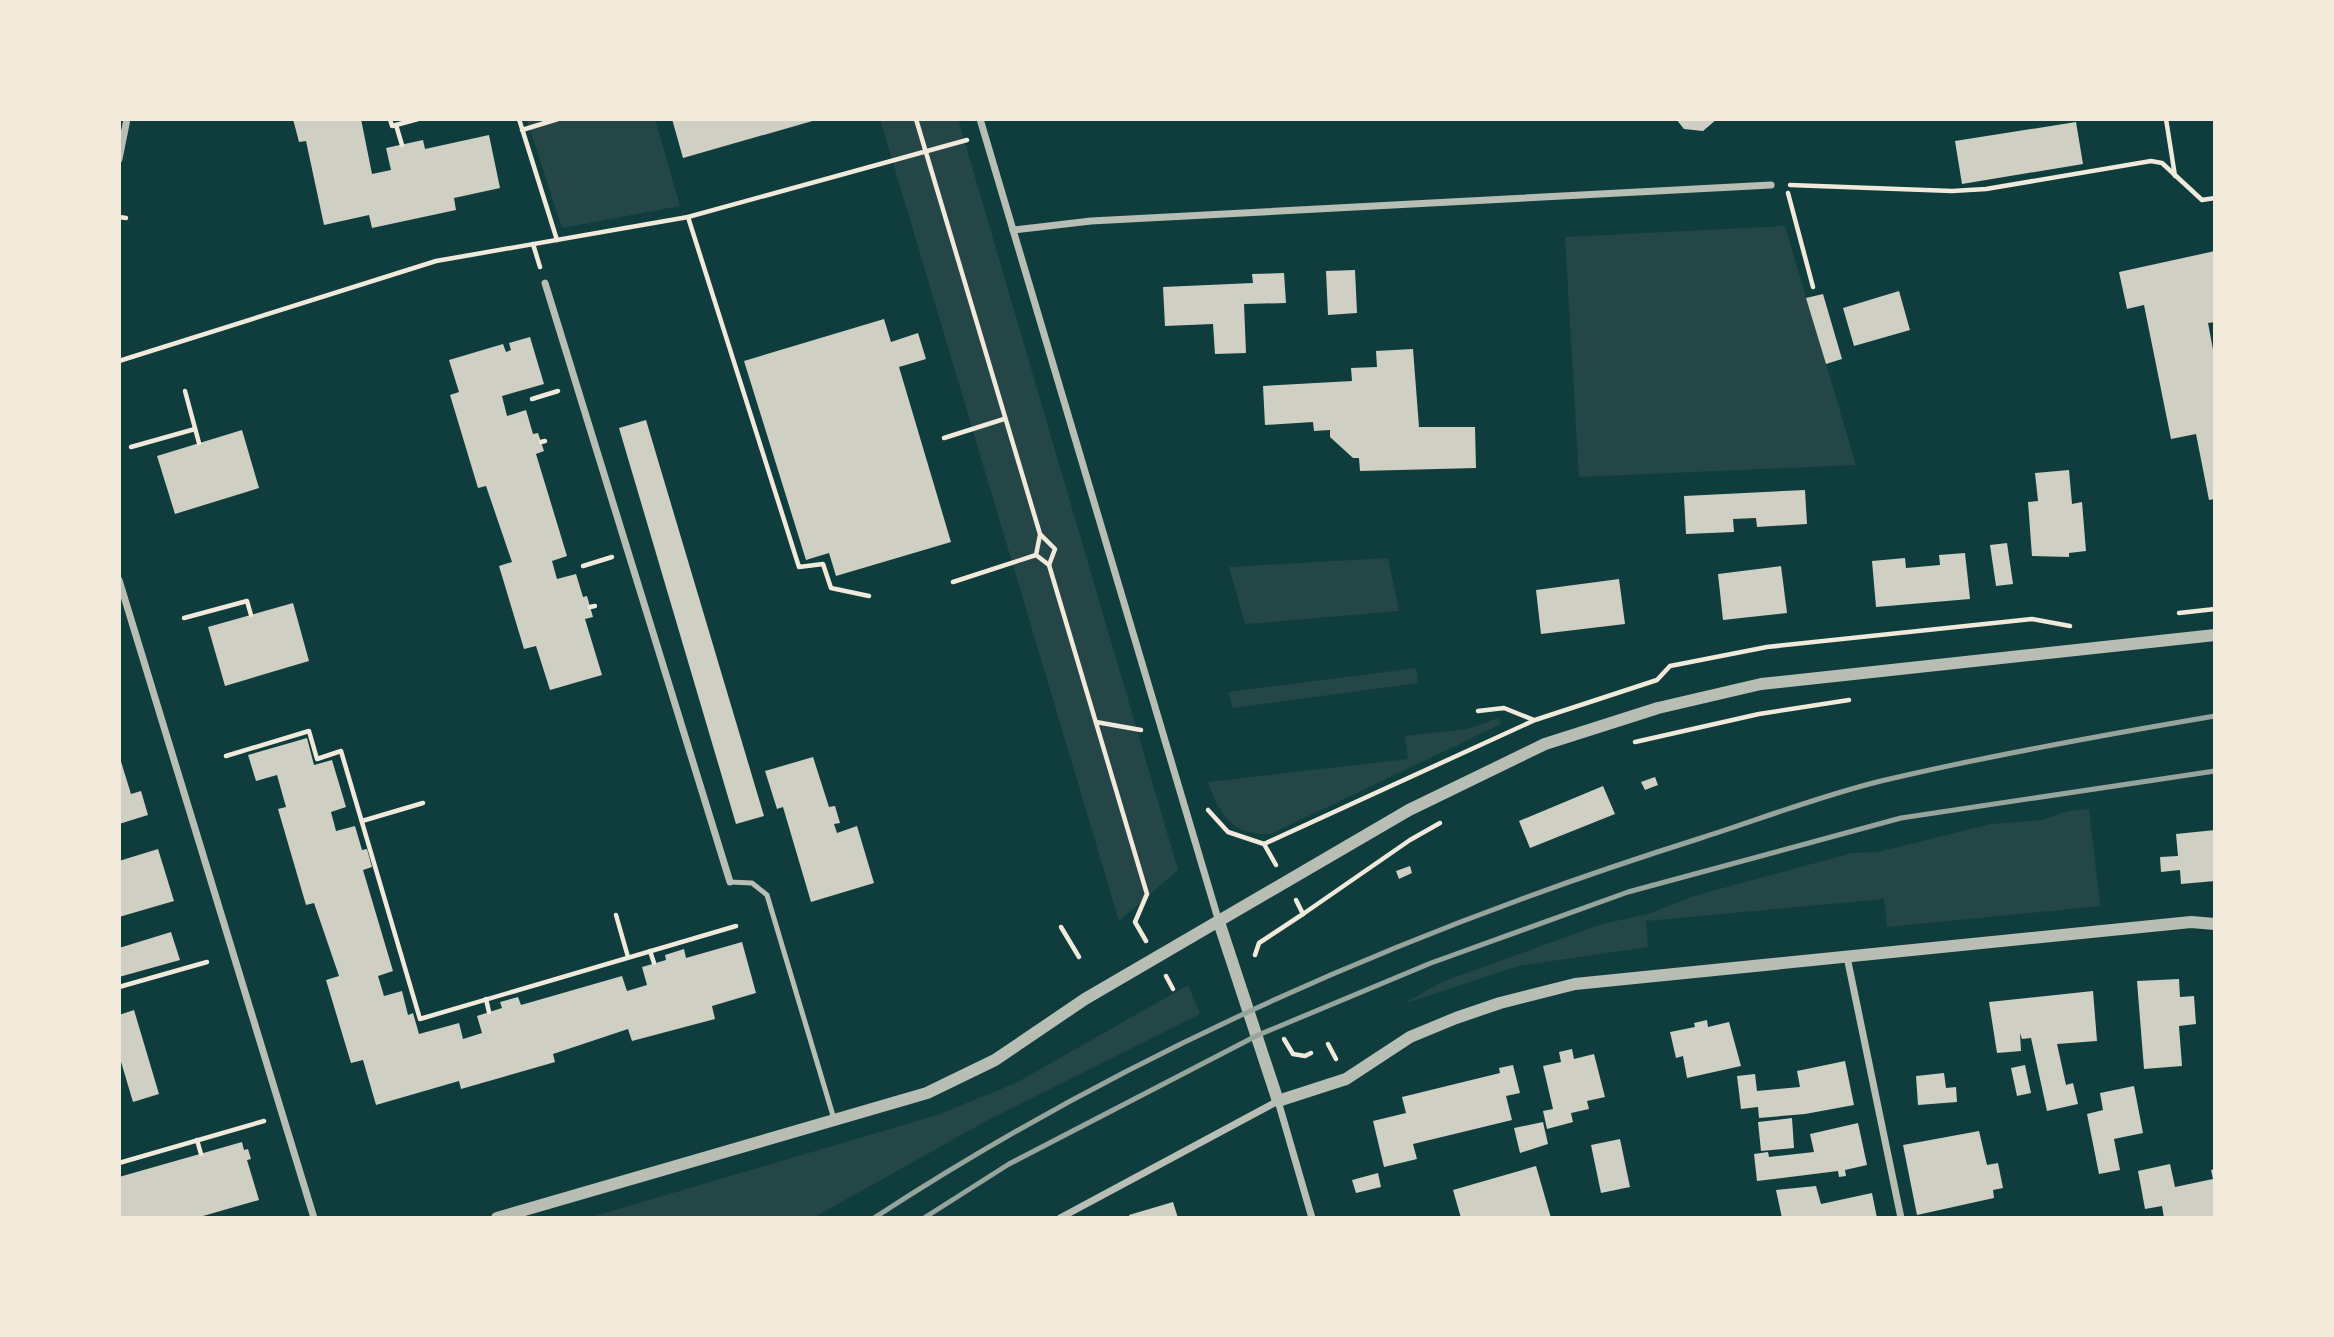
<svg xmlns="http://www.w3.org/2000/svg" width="2334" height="1337" font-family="'Times New Roman',serif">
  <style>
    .green { fill: #244646 }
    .building { fill: #cfcfc3 }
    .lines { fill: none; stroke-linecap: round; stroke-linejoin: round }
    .path { stroke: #f1e9da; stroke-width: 4.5 }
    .service { stroke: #b8beb3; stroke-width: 5 }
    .minor { stroke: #b8beb3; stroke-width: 7 }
    .tertiary { stroke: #b8beb3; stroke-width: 12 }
    .rail { stroke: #97a49c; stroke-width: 5 }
  </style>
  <rect width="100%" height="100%" fill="#0f3d3e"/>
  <g class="green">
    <polygon points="655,119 680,206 562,228 527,120"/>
    <polygon points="880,119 958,119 1178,870 1119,921"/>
    <polygon points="1785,226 1856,465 1579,477 1565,237"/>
    <polygon points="1388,558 1399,611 1245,624 1229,567"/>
    <polygon points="1416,668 1418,683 1233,708 1228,692"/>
    <path d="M 1499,718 L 1501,724 L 1271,834 C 1233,836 1220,816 1208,782 L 1408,759 L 1405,736 L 1468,729 Z"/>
    <polygon points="2089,809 2100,906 1887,927 1884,899 1646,921 1648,947 1518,966 1403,1004 1442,982 1602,924 1648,914 1694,896 1852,853 1878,852 1991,824 2042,820 2068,811"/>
    <polygon points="1188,985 1200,1014 988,1120 813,1218 588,1218 937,1115 1016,1083"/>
  </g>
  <g class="building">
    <polygon points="293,119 361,119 372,174 391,170 386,148 423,140 425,149 489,135 500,188 454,198 456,210 372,228 369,215 324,225 306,141 299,142"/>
    <polygon points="672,119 815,119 816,120 683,158"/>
    <polygon points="1676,119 1717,119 1703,131 1684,129"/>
    <polygon points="2076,122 2083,164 1962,184 1955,141"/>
    <polygon points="2215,251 2215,322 2208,323 2215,360 2215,499 2209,500 2196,434 2171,439 2144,305 2127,309 2119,272"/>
    <polygon points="1355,270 1357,313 1328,315 1326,271"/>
    <polygon points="1284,273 1286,303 1244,304 1246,353 1215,354 1213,324 1165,326 1163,287 1253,283 1252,274"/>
    <polygon points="1899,291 1910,330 1854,346 1843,308"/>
    <polygon points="1823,294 1842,359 1826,364 1806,298"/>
    <polygon points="884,319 891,342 918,333 926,359 899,367 951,542 836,576 829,553 806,560 744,361"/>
    <polygon points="530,337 544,384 502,396 507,416 526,410 533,434 538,433 544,451 536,454 567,556 552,561 557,579 576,574 583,597 587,596 593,617 585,619 602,675 550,690 536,646 524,649 499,566 512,562 486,486 478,488 450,395 459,392 449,360 503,344 506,352 511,350 509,343"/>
    <polygon points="1413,349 1419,427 1475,427 1476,468 1360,471 1359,458 1353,458 1330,437 1330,430 1314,431 1313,422 1265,425 1263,386 1352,381 1351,368 1377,367 1376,351"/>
    <polygon points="646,420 764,816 736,824 619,428"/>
    <polygon points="242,430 259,488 175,514 157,456"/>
    <polygon points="2069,470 2072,504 2082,502 2086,551 2069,553 2069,557 2032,556 2028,502 2038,501 2035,473"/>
    <polygon points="1805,490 1807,524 1757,527 1756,518 1733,519 1734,532 1686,534 1684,496"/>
    <polygon points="2007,543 2013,584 1996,586 1990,545"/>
    <polygon points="1965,553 1970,599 1876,607 1872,561 1905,558 1906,568 1940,565 1939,555"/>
    <polygon points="1781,566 1787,613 1723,620 1718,574"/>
    <polygon points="1619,579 1625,624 1541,634 1536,590"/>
    <polygon points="293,603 309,661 225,686 208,627"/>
    <polygon points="307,738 314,765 332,760 346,807 331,812 336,831 355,826 362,850 367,849 372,867 363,870 393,971 378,976 384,996 402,991 408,1015 413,1013 419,1034 459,1023 463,1039 482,1033 477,1016 502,1008 500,1002 518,997 521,1005 622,976 627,991 647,985 642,967 666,960 665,955 684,949 686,958 742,942 756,993 712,1006 715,1019 632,1041 628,1029 553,1054 555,1062 461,1089 459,1081 376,1105 363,1060 351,1063 326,980 339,976 314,903 306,905 278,809 286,807 277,775 256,781 248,755"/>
    <polygon points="119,755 131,794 141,791 148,815 119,824"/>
    <polygon points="813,757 829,807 835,806 840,823 834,824 837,833 857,826 874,883 811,902 783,807 777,809 765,771"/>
    <polygon points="1655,777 1658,785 1645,790 1641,782"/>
    <polygon points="1603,786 1615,814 1530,848 1519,821"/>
    <polygon points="2215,830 2215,881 2181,884 2180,870 2161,872 2160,857 2178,856 2176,834"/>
    <polygon points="158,849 174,901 119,917 119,861"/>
    <polygon points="1410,866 1412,873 1399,879 1396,871"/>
    <polygon points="171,932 180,960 119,977 119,948"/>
    <polygon points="2179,979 2180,997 2194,996 2196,1024 2179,1026 2182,1066 2144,1069 2137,981"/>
    <polygon points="2093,991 2097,1041 2057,1044 2066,1085 2073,1083 2078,1104 2047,1111 2031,1038 2022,1039 2020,1033 2021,1051 1997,1053 1989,1002"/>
    <polygon points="134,1010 159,1094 133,1102 119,1055 119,1015"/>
    <polygon points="1707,1020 1708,1027 1729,1022 1741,1066 1687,1078 1683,1056 1676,1058 1670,1032 1695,1027 1694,1023"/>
    <polygon points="1572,1049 1574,1059 1594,1054 1605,1097 1587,1101 1589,1109 1571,1113 1573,1122 1547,1129 1543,1111 1553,1109 1543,1066 1561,1062 1559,1052"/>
    <polygon points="1845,1061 1854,1105 1805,1114 1759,1118 1758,1107 1741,1109 1737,1076 1755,1074 1757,1091 1800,1087 1797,1071"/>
    <polygon points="1513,1065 1520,1093 1506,1096 1512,1120 1413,1144 1417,1159 1384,1167 1373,1121 1406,1113 1402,1097 1500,1073 1499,1068"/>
    <polygon points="2025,1065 2031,1093 2017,1096 2011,1068"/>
    <polygon points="1944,1073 1946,1088 1956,1087 1957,1102 1918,1105 1916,1076"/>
    <polygon points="2134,1086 2143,1133 2114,1139 2120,1170 2099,1174 2087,1114 2103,1110 2100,1093"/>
    <polygon points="1792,1118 1794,1148 1761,1151 1758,1122"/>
    <polygon points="1543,1122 1548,1144 1520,1153 1514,1128"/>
    <polygon points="1858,1123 1867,1165 1845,1170 1846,1176 1839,1177 1838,1171 1757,1181 1754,1154 1768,1152 1769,1157 1814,1152 1810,1134"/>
    <polygon points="1979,1131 1987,1165 1998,1163 2003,1188 1993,1190 1994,1198 1917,1215 1903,1145"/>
    <polygon points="1620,1139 1630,1187 1601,1193 1591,1145"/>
    <polygon points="242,1142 244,1150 248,1149 251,1159 247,1160 259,1200 196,1218 119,1218 119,1177"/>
    <polygon points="2170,1164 2175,1187 2213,1179 2211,1170 2215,1169 2215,1218 2164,1218 2162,1206 2145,1209 2138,1171"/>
    <polygon points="1536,1166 1551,1218 1461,1218 1453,1190"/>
    <polygon points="1378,1173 1381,1187 1356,1193 1352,1180"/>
    <polygon points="1816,1186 1821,1204 1872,1193 1877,1218 1782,1218 1776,1190"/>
    <polygon points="1173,1202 1178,1218 1130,1218 1129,1215"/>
  </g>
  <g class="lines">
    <g class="path">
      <polyline points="390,119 392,126 396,125"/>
      <polyline points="519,119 557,240"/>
      <polyline points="916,119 1040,534 1055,549 1049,565 1147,894 1135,922 1146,941"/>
      <polyline points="2166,119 2175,176"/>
      <polyline points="522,130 558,119"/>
      <polyline points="402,145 396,125 418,119"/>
      <polyline points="1790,185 1952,191 1986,189 2151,161 2162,163 2202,200 2215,198"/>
      <polyline points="1788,193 1813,287"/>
      <polyline points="119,217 126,218"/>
      <polyline points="688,217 799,567 823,564 831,588 869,596"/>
      <polyline points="533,244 540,267"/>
      <polyline points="119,361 436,261 688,217 967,140"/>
      <polyline points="185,391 199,443"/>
      <polyline points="532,399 558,391"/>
      <polyline points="944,438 1004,419"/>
      <polyline points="541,442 545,441"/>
      <polyline points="131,447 195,429"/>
      <polyline points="1040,535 1036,555 1049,565"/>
      <polyline points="583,566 612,557"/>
      <polyline points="953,582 1036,555"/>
      <polyline points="590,607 595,606"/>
      <polyline points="2179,613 2215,609"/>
      <polyline points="184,618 247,601 251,615"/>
      <polyline points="1478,711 1504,708 1534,720"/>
      <polyline points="1096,722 1141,730"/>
      <polyline points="1635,742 1759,714 1849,700"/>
      <polyline points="226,756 309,731 317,759 341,751 420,1019 736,926"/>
      <polyline points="1208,810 1228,832 1264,844"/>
      <polyline points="362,821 423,803"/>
      <polyline points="1276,865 1264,844 1535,720 1657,680 1670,666 1767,647 2032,619 2070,626"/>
      <polyline points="1296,900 1303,914 1410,840 1440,823"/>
      <polyline points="616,915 628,957"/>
      <polyline points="1061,927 1079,957"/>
      <polyline points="650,951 654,963"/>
      <polyline points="1255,955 1259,943 1303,914"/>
      <polyline points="1166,976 1173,989"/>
      <polyline points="119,987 207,962"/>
      <polyline points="486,999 489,1012"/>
      <polyline points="1284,1039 1293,1054 1305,1056 1311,1053"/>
      <polyline points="1328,1044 1336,1059"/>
      <polyline points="197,1140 201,1154"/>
      <polyline points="119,1163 264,1121"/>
    </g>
    <polyline class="service" points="730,882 752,883 767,895 834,1119"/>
    <g class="minor">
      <polyline points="980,119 1219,922"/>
      <polyline points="119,159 127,119"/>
      <polyline points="1013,230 1091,221 1771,185"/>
      <polyline points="545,283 730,882"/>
      <polyline points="119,580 314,1218"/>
      <polyline points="1847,957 1901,1218"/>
      <polyline points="1060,1218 1278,1101 1312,1218"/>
    </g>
    <g class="tertiary">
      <polyline points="1219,922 1278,1101 1346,1079 1410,1037 1456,1018 1500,1003 1575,984 2191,922 2215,924"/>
      <polyline points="497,1218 927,1093 995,1060 1085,999 1409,810 1545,744 1658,708 1761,684 2215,635"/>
    </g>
    <g class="rail">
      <path d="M 874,1218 C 1128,1052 1412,929 1701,838 C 1760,819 1820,796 1881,781 C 1991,755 2103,735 2215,716"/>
      <polyline points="924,1218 1009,1164 1256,1036 1431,963 1628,892 1901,818 2215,771"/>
    </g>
  </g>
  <rect width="2334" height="1337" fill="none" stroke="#f1e9da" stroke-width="242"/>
</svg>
